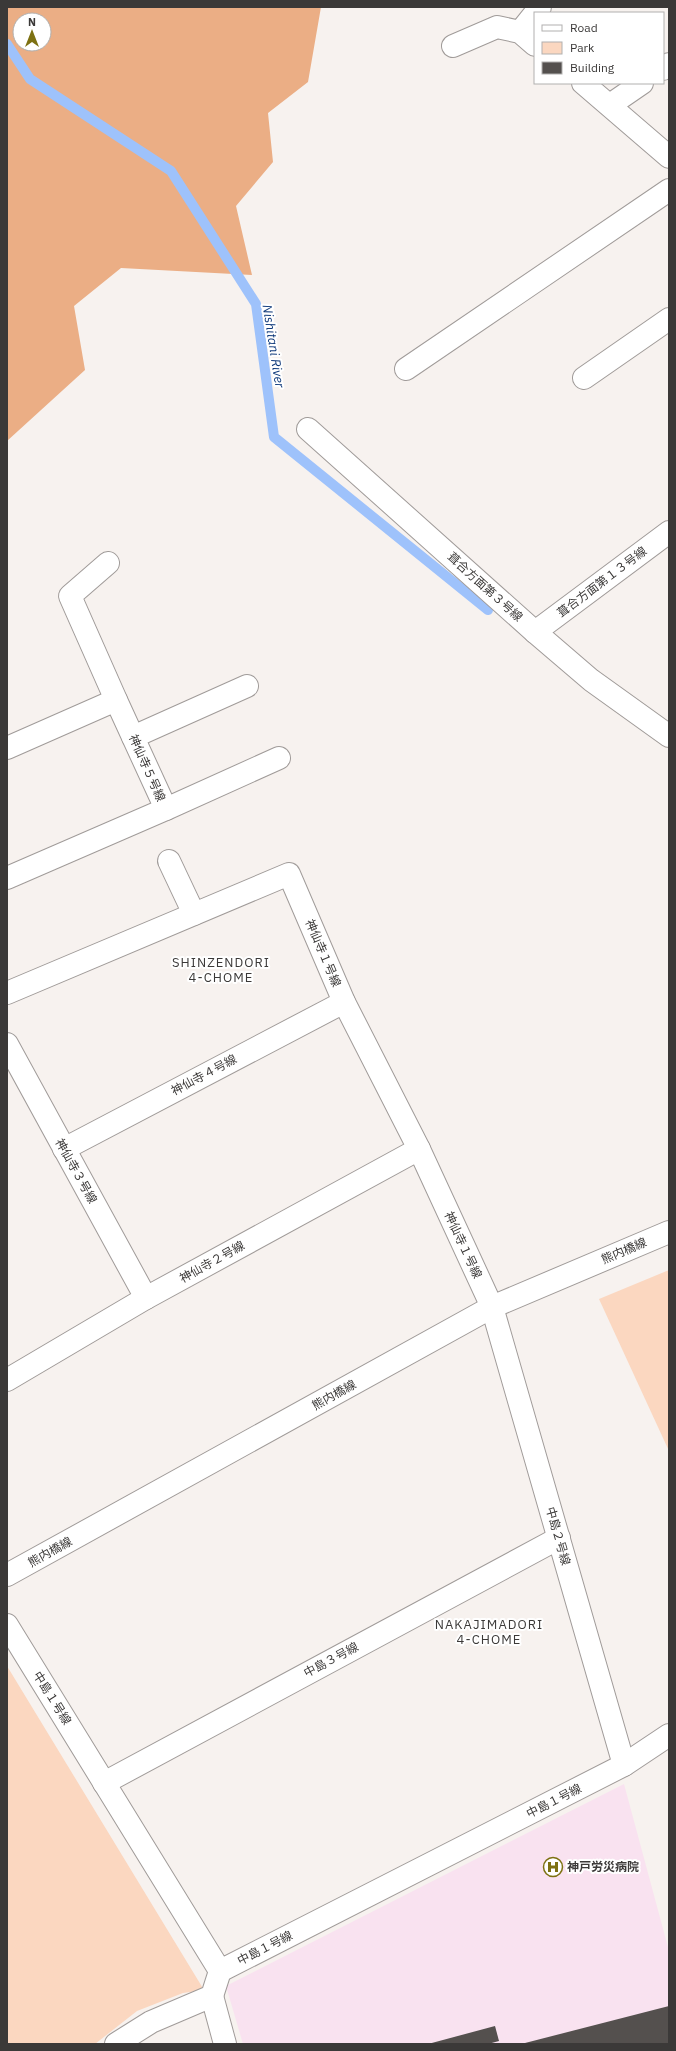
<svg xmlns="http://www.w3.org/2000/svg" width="676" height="2051" font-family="'IBM Plex Sans','Noto Sans JP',sans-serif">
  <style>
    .medical { fill: #f9e2f0 }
    .green { fill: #fbd7c0 }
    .forest { fill: #ebae85; fill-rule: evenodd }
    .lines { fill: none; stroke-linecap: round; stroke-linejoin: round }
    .stream { stroke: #9ec2fb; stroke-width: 10 }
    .building { fill: #54504e }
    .street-casing { stroke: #a09b99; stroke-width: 24 }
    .secondary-casing { stroke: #a09b99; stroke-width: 24 }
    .street { stroke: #fff; stroke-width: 22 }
    .secondary { stroke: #fff; stroke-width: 22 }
    .labels { text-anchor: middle; stroke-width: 4; stroke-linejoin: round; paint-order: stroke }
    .street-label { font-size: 12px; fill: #3b3938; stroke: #fff }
    .poi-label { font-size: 12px; font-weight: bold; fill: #3b3938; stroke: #fff; text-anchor: start }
    .water-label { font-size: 13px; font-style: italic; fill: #103a7b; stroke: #fff }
    .neighbourhood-label { font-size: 13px; letter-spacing: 1px; fill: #3b3938; stroke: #fff }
  </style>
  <rect width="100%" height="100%" fill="#f7f2ef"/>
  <polygon class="medical" points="624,1784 669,1951 669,2044 243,2044 226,1986"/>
  <g class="green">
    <polygon points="669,1270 669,1451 599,1299"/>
    <polygon points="7,1666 204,1990 183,1993 137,2011 95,2044 7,2044"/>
  </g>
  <path class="forest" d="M 7,7 L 321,7 L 308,82 L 268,113 L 273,162 L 236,206 L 252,275 L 121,268 L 74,306 L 85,370 L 7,441 ZM 20,20 L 44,20 L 44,44 L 20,44 Z"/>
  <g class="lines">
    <polyline class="stream" points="7,44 30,79 171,171 256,304 274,437 488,610"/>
  </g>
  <g class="building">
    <polygon points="669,2006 669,2044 525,2044 525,2043"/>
    <polygon points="495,2026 499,2041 488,2044 428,2044"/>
  </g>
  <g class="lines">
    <g class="street-casing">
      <g id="street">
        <polyline points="520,32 540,7"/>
        <polyline points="453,46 497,27 520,32 535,45"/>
        <polyline points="663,69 669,64"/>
        <polyline points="583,83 669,157"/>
        <polyline points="610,105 642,83"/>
        <polyline points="406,369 669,190"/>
        <polyline points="584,378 669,319"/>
        <polyline points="308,429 535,632 591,680 669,736"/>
        <polyline points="108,563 70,596 116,700"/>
        <polyline points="535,632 669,532"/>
        <polyline points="133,737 247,686"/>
        <polyline points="7,748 116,700 166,809 7,878"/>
        <polyline points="166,809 279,758"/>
        <polyline points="169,861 194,914"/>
        <polyline points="7,993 289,874 344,1002 419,1149 492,1307 624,1765"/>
        <polyline points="7,1044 146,1298"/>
        <polyline points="64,1149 344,1002"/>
        <polyline points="7,1380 146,1298 419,1149"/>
        <polyline points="7,1625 220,1971 624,1765 669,1735"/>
        <polyline points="104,1783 559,1538"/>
        <polyline points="212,1996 225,2044"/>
        <polyline points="116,2044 151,2022 212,1996 220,1971"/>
      </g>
    </g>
    <g class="secondary-casing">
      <polyline id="secondary" points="7,1575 492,1307 669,1232"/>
    </g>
    <use href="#street" class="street"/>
    <use href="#secondary" class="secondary"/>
  </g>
  <defs>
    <g id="hospital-ring" transform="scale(1)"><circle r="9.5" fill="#fff" stroke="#7d7112" stroke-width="1.5"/><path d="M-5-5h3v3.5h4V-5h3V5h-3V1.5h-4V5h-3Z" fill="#7d7112"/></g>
  </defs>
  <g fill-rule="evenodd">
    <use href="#hospital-ring" x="553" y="1867"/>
  </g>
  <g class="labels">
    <g class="street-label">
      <text transform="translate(602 582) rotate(-37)" y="4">葺合方面第１３号線</text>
      <text transform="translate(485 587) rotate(42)" y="4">葺合方面第３号線</text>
      <text transform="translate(147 768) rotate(66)" y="4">神仙寺５号線</text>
      <text transform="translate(323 953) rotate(67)" y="4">神仙寺１号線</text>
      <text transform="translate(204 1075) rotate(-28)" y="4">神仙寺４号線</text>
      <text transform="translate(76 1171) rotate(61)" y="4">神仙寺３号線</text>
      <text transform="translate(463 1245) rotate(65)" y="4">神仙寺１号線</text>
      <text transform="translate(624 1251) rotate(-23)" y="4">熊内橋線</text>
      <text transform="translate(212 1262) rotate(-29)" y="4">神仙寺２号線</text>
      <text transform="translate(334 1395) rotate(-29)" y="4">熊内橋線</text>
      <text transform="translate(558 1536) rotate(74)" y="4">中島２号線</text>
      <text transform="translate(50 1552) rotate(-29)" y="4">熊内橋線</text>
      <text transform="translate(331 1660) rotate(-28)" y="4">中島３号線</text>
      <text transform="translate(52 1698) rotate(58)" y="4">中島１号線</text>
      <text transform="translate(554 1801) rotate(-27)" y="4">中島１号線</text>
      <text transform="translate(265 1948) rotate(-27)" y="4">中島１号線</text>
    </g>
    <g class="poi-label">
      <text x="567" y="1871">神戸労災病院</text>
    </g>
    <g class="water-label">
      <text transform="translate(274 346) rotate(81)" y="5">Nishitani River</text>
    </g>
    <g class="neighbourhood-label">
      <text x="221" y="967">SHINZENDORI<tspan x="221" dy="15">4-CHOME</tspan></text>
      <text x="489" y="1629">NAKAJIMADORI<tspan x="489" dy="15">4-CHOME</tspan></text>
    </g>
  </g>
  <rect width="676" height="2051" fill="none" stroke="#3b3938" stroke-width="16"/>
  <rect x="534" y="12" width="130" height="72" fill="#ffffff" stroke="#b1b0af"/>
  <rect x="542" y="25" width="20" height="6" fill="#ffffff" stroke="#b1b0af"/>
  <text x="570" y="32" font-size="12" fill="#3b3938">Road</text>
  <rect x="542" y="42" width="20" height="12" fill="#fbd7c0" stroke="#b1b0af"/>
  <text x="570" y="52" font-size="12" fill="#3b3938">Park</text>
  <rect x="542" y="62" width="20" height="12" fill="#54504e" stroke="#b1b0af"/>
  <text x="570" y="72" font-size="12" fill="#3b3938">Building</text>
  <g transform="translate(32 32)"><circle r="19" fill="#ffffff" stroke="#b1b0af"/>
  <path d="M0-3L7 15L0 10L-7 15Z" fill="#7d7112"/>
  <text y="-6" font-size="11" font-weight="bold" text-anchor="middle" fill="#3b3938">N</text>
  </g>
</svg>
